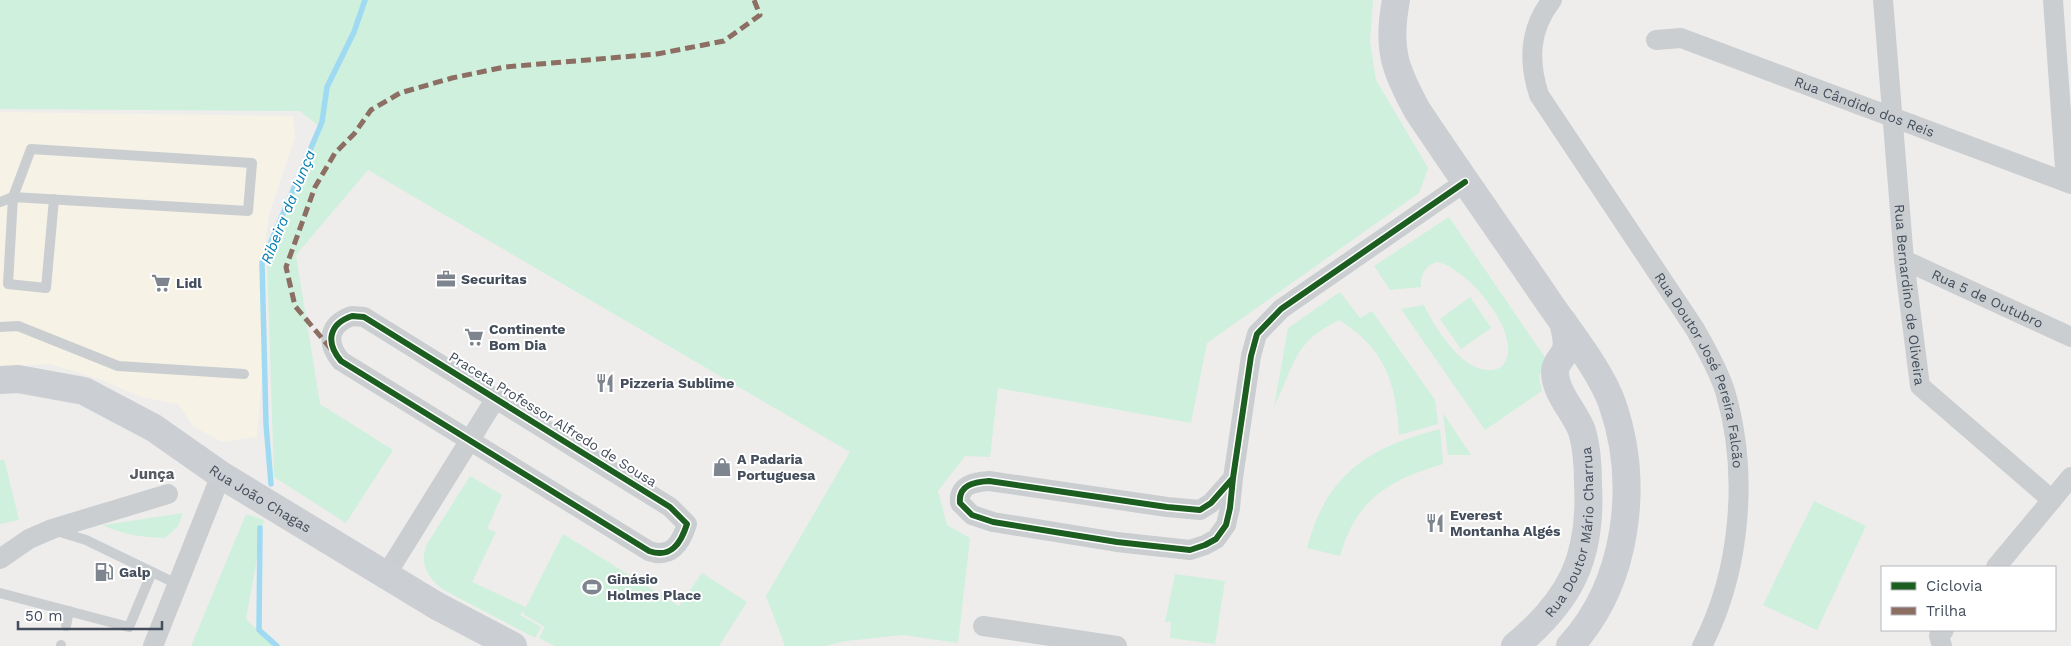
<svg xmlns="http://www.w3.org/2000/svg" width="2071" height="646" font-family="'Work Sans',sans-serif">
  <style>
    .commercial { fill: #f6f2e6 }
    .green { fill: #cef0dd }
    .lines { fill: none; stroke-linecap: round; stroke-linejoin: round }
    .stream { stroke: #9fdaf2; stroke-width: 5.5 }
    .lane { stroke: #caced1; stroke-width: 10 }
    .street { stroke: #caced1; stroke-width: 20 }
    .secondary { stroke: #cbced2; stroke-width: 28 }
    .quiet { stroke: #8d6e63; stroke-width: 5; stroke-dasharray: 10 5; stroke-linecap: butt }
    .cycleway-casing { stroke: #fff; stroke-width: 9 }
    .cycleway { stroke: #1b5e20; stroke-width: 6 }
    .labels { text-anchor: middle; stroke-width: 4; stroke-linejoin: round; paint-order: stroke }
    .street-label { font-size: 14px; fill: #434d5b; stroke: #fff }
    .poi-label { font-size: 14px; font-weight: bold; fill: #434d5b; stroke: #fff; text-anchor: start }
    .water-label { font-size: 15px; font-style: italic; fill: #007eb0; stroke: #fff }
    .neighbourhood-label { font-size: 15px; font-weight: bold; fill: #585b61; stroke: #fff }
  </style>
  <rect width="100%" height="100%" fill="#eeedec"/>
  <polygon class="commercial" points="0,112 293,116 295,137 269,215 265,245 262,374 257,437 222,442 193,426 178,404 141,397 102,380 50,364 0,367"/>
  <g class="green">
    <polygon points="0,0 1373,0 1370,41 1376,80 1428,168 1419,193 1207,343 1191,423 998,388 990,457 965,456 938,491 947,525 970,538 958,643 903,635 846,641 825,646 785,646 766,596 850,452 368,170 296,255 320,404 393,450 346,523 274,477 267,258 319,126 300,111 0,109"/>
    <path d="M 1449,217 L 1546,359 L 1539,377 L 1542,391 L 1485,430 L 1401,309 L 1424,305 C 1434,326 1461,371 1489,370 C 1494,370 1500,369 1503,365 C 1526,335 1466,267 1437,262 C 1425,266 1420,275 1421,287 L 1390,290 L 1374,266 Z"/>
    <path d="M 1340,292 L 1360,318 L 1372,311 L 1435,400 L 1438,424 L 1399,435 C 1396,382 1385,349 1339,320 C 1292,343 1295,365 1274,407 L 1288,328 Z"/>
    <polygon points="1470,297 1491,328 1461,349 1440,319"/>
    <polygon points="1443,413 1471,455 1448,455"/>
    <path d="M 1440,429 L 1443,464 C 1389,480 1356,499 1340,556 L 1307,548 C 1326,474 1369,447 1440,429 Z"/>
    <polygon points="4,459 19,520 0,524 0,460"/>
    <path d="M 470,476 L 502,495 L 487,529 L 496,532 L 472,582 L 526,607 L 563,534 L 679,606 L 702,573 L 747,602 L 719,646 L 555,646 L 539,638 L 545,627 L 523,614 L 525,609 L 520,615 L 541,627 L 535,638 L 442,589 C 427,576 419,563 427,544 Z"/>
    <polygon points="1814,501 1866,526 1817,630 1763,605"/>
    <path d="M 183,513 L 178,526 L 165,538 C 142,537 123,535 103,525 Z"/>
    <polygon points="246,514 264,520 246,619 274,646 191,646"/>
    <polygon points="1175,574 1225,581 1215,644 1170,638 1171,622 1165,622"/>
  </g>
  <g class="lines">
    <g class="stream">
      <polyline points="271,484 266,424 262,263 322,122 327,87 354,32 365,0"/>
      <polyline points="260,528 259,630 277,646"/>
    </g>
    <g class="lane">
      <polyline points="0,202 13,197 248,211 252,163 31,149 13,197 8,284 46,288 54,199"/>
      <polyline points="0,327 18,326 118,366 244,374"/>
      <polyline points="57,531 86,540 177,584"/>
      <polyline points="0,593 129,627 152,572"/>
      <polyline points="66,626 69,611"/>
      <polyline points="61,646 61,645"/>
    </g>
    <g class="street">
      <path id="s1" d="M 1552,0 C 1529,29 1528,61 1539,95 L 1695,329 C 1706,349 1718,369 1725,391 C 1749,472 1741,571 1702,646"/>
      <path id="s2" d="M 1883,0 L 1904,260 L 1920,386 L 2052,500"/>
      <polyline points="2053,0 2066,182"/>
      <path id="s3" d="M 1656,40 L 1681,38 L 2071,184"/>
      <path id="s4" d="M 1904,260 L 2071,337"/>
      <path d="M 352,316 L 364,317 L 670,507 L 687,524 C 681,543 671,559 649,551 L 341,361 C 325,342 329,324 352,316 Z"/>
      <path d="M 1233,478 L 1230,508 L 1226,525 L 1216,539 L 1205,545 L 1190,550 L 1117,542 L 993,522 L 972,515 L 960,503 C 958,485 974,482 989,481 L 1167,507 L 1200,510 L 1211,503 L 1233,478 L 1251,356 L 1257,334 L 1281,309 L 1465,182"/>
      <polyline points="0,559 29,539 52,529 168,494"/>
      <polyline points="1996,567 2071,477"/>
      <polyline points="386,575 496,398"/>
      <polyline points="983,626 1117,646"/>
      <polyline points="153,646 221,475"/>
      <polyline points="1942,646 1939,636 1944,630"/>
    </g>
    <g class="secondary">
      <path d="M 1396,0 C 1387,48 1394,68 1417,110 C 1460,175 1506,239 1550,304 C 1570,333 1600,370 1612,403 C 1640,483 1628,583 1570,646"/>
      <path id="s5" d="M 0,380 L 18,379 L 84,391 L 154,428 L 221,475 L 437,606 L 513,646"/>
      <path id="s6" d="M 1515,646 C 1571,600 1592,557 1588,484 C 1588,466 1587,448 1582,431 C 1575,412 1555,393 1555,372 C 1555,364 1561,359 1565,352 C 1569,343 1565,331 1563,322"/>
    </g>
    <polyline class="quiet" points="331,349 295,306 286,267 315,187 335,153 354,134 371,110 400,93 452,78 505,67 657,54 724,41 760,15 754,0"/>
    <g class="cycleway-casing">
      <g id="cycleway">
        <path d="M 352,316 L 364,317 L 670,507 L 687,524 C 681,543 671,559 649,551 L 341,361 C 325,342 329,324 352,316 Z"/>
        <path d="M 1233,478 L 1230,508 L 1226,525 L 1216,539 L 1205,545 L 1190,550 L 1117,542 L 993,522 L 972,515 L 960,503 C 958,485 974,482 989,481 L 1167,507 L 1200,510 L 1211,503 L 1233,478 L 1251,356 L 1257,334 L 1281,309 L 1465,182"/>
      </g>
    </g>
    <use href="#cycleway" class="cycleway"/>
  </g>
  <defs>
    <g id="office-bare" transform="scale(1.5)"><path d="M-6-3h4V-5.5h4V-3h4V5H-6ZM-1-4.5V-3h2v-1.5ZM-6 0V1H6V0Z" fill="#7f858e" stroke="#fff" stroke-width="2.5" paint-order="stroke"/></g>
    <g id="supermarket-bare" transform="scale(1.5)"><path d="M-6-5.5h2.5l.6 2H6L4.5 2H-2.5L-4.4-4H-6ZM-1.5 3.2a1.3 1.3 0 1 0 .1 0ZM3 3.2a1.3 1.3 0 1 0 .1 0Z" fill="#7f858e" stroke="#fff" stroke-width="2.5" paint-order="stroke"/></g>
    <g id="restaurant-bare" transform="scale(1.5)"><path d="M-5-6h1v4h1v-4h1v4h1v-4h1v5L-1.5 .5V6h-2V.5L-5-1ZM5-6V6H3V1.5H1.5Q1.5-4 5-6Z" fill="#7f858e" stroke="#fff" stroke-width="2.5" paint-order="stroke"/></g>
    <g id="shop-bare" transform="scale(1.5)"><path d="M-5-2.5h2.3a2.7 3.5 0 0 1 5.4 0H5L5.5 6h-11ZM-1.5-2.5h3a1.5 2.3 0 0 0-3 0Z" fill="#7f858e" stroke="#fff" stroke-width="2.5" paint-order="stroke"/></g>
    <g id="fuel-bare" transform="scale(1.5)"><path d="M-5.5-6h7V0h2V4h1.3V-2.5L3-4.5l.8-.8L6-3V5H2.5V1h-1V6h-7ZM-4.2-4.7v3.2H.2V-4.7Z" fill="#7f858e" stroke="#fff" stroke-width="2.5" paint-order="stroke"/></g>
    <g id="stadium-bare" transform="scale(1.5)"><path d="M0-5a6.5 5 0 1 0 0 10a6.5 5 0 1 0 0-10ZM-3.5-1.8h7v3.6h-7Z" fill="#7f858e" stroke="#fff" stroke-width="2.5" paint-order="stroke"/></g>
  </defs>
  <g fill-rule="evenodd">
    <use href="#office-bare" x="446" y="279"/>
    <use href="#supermarket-bare" x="161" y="283"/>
    <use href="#supermarket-bare" x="474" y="337"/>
    <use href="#restaurant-bare" x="605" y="383"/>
    <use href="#shop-bare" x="722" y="467"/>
    <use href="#restaurant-bare" x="1435" y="523"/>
    <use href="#fuel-bare" x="104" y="572"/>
    <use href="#stadium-bare" x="592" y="587"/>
  </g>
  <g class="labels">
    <g class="street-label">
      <text dy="5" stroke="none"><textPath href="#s3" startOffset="221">Rua Cândido dos Reis</textPath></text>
      <text dy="5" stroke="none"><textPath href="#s2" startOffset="296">Rua Bernardino de Oliveira</textPath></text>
      <text dy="5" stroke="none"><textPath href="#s4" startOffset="92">Rua 5 de Outubro</textPath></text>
      <text dy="5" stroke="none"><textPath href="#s1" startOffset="422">Rua Doutor José Pereira Falcão</textPath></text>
      <text transform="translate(553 419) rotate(32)" y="5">Praceta Professor Alfredo de Sousa</text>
      <text dy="5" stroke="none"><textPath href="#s5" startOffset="292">Rua João Chagas</textPath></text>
      <text dy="5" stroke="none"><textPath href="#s6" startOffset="134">Rua Doutor Mário Charrua</textPath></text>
    </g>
    <g class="poi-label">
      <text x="461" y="284">Securitas</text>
      <text x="176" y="288">Lidl</text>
      <text x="489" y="334">Continente<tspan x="489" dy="16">Bom Dia</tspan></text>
      <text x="620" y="388">Pizzeria Sublime</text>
      <text x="737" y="464">A Padaria<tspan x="737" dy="16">Portuguesa</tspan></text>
      <text x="1450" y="520">Everest<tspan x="1450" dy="16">Montanha Algés</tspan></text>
      <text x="119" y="577">Galp</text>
      <text x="607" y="584">Ginásio<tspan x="607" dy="16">Holmes Place</tspan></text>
    </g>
    <g class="water-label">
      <text transform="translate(288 207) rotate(-68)" y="5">Ribeira da Junça</text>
    </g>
    <g class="neighbourhood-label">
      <text x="152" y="479">Junça</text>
    </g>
  </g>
  <rect x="1881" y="566" width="175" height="65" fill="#ffffff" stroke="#b4b8bd"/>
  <rect x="1891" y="582" width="25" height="8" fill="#1b5e20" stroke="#b4b8bd"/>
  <text x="1926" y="591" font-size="15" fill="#434d5b">Ciclovia</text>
  <rect x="1891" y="607" width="25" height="8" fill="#8d6e63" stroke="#b4b8bd"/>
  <text x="1926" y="616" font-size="15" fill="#434d5b">Trilha</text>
  <path d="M18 621v8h144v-8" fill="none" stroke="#434d5b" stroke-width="2.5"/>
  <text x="25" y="621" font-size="15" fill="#434d5b" stroke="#ffffff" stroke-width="4" paint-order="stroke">50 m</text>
</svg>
